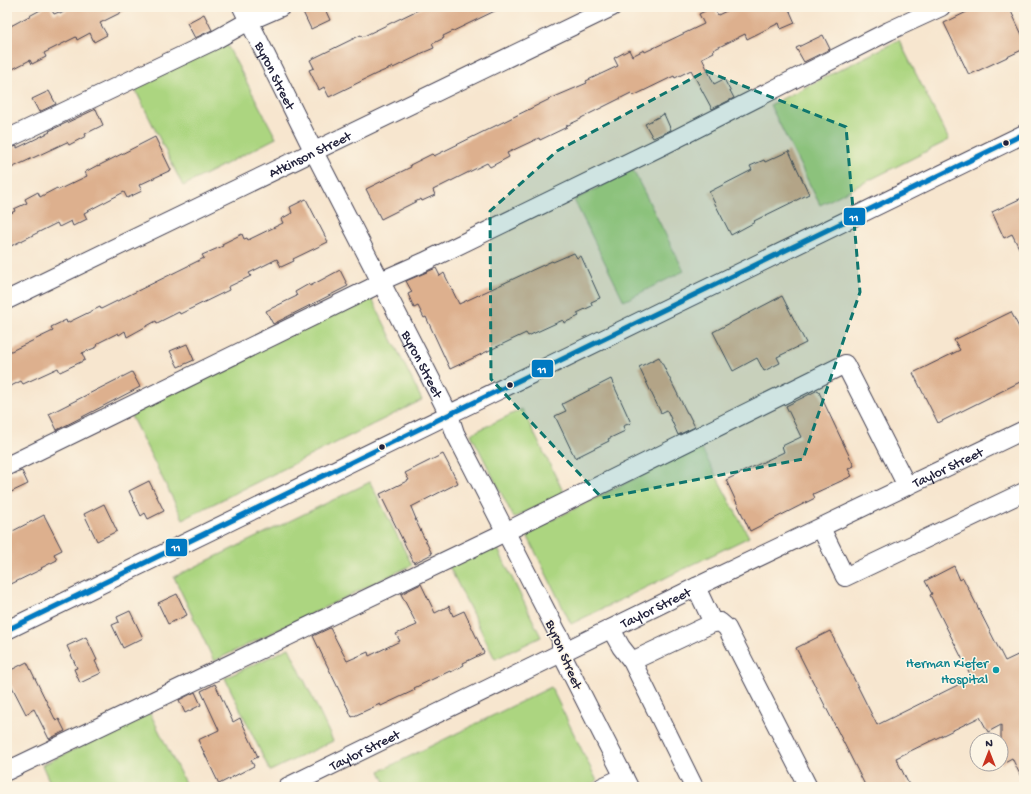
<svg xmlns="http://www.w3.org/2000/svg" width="1031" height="794" font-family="'Gochi Hand',sans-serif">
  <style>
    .green { fill: #acd580; stroke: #677c5e }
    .building { fill: #ddb08e }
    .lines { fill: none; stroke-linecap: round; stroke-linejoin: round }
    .minor-casing { stroke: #423f51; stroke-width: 20 }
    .minor { stroke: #fff; stroke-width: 18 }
    .bus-1-casing { stroke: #fcf5e5; stroke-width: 8 }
    .bus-1 { stroke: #0079c2; stroke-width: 5 }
    .marked { fill: #0f766e; fill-opacity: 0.2; stroke: #0f766e; stroke-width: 3; stroke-dasharray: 8 5; stroke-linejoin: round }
    .bus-dot { fill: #22223b; stroke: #fcf5e5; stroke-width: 1.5 }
    .culture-dot { fill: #0f9aa8; stroke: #fcf5e5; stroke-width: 1.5 }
    .labels { text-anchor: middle; stroke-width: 3; stroke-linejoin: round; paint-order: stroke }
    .street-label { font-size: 14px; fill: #22223b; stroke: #fcf5e5 }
    .culture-label { font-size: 14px; fill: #0d838f; stroke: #fcf5e5; text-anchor: end }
    .line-badge { stroke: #fcf5e5; stroke-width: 1.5 }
    .badge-label { font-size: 11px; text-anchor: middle; font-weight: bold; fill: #fff }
  </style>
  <rect width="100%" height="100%" fill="#fcf5e5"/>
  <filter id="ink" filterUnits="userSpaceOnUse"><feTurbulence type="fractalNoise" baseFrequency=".025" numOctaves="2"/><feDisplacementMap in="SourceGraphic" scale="8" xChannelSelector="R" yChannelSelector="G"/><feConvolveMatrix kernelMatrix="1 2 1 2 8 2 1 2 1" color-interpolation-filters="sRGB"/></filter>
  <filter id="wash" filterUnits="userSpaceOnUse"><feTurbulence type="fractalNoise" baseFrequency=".012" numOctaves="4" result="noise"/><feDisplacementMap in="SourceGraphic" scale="16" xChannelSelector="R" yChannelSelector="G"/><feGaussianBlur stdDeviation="0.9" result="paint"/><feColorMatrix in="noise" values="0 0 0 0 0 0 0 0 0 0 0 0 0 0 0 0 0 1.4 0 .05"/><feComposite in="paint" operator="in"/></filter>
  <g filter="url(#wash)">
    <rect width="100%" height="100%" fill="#f7e6cf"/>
    <g class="green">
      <polygon points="899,40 949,140 820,205 770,105"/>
      <polygon points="225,41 276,138 183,186 134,87"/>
      <polygon points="633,170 684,271 624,301 574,200"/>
      <polygon points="370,295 422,400 183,519 130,414"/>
      <polygon points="522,409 564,493 514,518 471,434"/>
      <polygon points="700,446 749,537 571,624 526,533"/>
      <polygon points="370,482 412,565 214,661 174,577"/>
      <polygon points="494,541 541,637 495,659 448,564"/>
      <polygon points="289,648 333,741 270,771 225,678"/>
      <polygon points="551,687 597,781 586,787 387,787 380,771"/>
      <polygon points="150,713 187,787 52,787 42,765"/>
    </g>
    <g id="blocks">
      <g class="building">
        <polygon points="46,7 50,7 54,14 59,12 60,14 73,7 132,7 100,23 107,35 94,42 90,33 77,40 76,37 44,53 46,57 32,64 30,60 7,72 7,28"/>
        <polygon points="313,7 324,7 330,20 311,29 303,12"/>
        <polygon points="424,7 503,7 443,36 444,38 432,44 434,48 420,54 420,55 393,68 393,67 376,74 329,97 324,87 319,90 309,70 314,68 310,60 361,35 362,37"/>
        <polygon points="713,7 718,15 735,7 788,7 795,23 781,29 779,23 747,39 745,34 713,50 714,52 702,58 714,84 724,79 734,98 712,109 691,70 675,78 674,76 633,96 631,93 581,118 581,119 566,126 567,127 540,140 539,138 507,153 509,157 490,167 487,163 433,190 435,195 422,201 421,199 381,219 366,189 411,167 410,165 432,154 434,156 552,98 587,83 586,81 618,66 614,58 629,50 632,56 644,50 645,52 704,24 699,14"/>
        <polygon points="977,7 1009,7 1024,39 1024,49 969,75 944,23"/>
        <polygon points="204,14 212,30 195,38 187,23"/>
        <polygon points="823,35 830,49 804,62 796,48"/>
        <polygon points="49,91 56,104 39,112 32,99"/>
        <polygon points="96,109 103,125 85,134 86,136 69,145 67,142 7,170 7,149 17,146 17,148 50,132 49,131"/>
        <polygon points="664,114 671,130 653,138 645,124"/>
        <polygon points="155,137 171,170 139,185 142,191 127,198 124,192 84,213 87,219 73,226 71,221 59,227 57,223 7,248 7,215 15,211 14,209 27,203 25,199 38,192 40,197 57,188 58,190 87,176 85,172 98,165 98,166"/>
        <polygon points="789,151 809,194 754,221 755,222 731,235 709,192 752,170 750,166 764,160 765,162"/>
        <polygon points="1024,197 1024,258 1012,234 1004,238 992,212"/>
        <polygon points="306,199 328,242 293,259 294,261 281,267 277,259 249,273 251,276 228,287 229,290 180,314 179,312 157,323 156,321 127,337 125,331 119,335 118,333 98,343 97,347 82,353 85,360 60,372 58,368 23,384 21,381 7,388 7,353 53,331 51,327 66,320 67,323 100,307 101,309 204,258 202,255 223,246 222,244 242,234 244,239 247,238 248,240 283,223 281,219 292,213 290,207"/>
        <polygon points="574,253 577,258 581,256 600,298 591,302 592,306 577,313 579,316 564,323 563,320 528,336 526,333 450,369 426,317 424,318 418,306 414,308 408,294 412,292 406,281 436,268 440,276 444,273 459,304 552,261 553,262"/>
        <polygon points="340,270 348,286 273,324 266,311 297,296 295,292 309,284 310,286"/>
        <polygon points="782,296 806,343 777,357 780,363 764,371 757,358 733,371 713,332"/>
        <polygon points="1011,312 1024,337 1024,380 938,423 913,373 960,350 954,340"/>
        <polygon points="187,344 194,360 178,367 170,351"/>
        <polygon points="659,357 687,413 688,413 695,427 678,435 667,410 661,413 639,367"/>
        <polygon points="132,372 140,387 57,430 49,414"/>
        <polygon points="611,379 631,423 623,426 625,431 608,439 609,441 575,458 555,416 566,411 562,404"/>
        <polygon points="818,390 854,466 848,469 852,476 813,494 815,498 750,531 726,480 784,452 782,446 801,437 786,406"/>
        <polygon points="443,454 458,483 411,507 416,519 415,519 432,554 414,563 380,494 409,480 405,473"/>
        <polygon points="22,471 28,484 7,494 7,476"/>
        <polygon points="149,481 164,511 148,519 145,513 141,516 129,491"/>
        <polygon points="104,504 117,531 97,541 84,514"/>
        <polygon points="44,515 62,550 54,554 57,560 41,568 42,569 7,586 7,534"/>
        <polygon points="954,566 960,580 963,578 1005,661 1024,652 1024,783 1012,758 1001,764 1001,725 988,732 980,717 896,758 910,787 866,787 796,648 830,631 877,725 972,678 930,595 932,594 925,581"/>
        <polygon points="421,584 435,613 449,606 453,616 464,611 484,653 463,663 464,665 451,672 450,671 414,688 415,690 381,706 380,704 352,717 313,636 330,628 347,661 368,652 369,656 400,641 396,634 417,625 401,594"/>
        <polygon points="177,594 187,615 168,624 158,603"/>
        <polygon points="130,611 143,638 123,648 112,625 119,622 117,617"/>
        <polygon points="86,637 97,660 95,661 101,673 80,683 74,669 77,668 67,646"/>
        <polygon points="27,662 56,721 59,719 65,731 49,739 34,709 26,714 7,677 7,672"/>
        <polygon points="215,684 233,722 240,718 258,757 251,760 254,766 219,784 198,740 219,730 201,691"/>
        <polygon points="195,692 201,705 185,713 179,700"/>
      </g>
    </g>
  </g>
  <g filter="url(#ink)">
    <use href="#blocks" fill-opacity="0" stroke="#423f51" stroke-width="1"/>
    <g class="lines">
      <g class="minor-casing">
        <g id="minor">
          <path id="s1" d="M 242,7 L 314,152 L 438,393 L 449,415 L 455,433 L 557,632 L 561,639 L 561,653 L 629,787"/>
          <polyline points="7,139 215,40 249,21 281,7"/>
          <path id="s2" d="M 7,300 L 612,7"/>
          <polyline points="7,466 371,288 381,281 424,262 660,147 889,31 941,7"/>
          <polyline points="821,528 845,577 1024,492"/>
          <polyline points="696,587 713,623"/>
          <polyline points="611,629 621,647 632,661 694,787"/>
          <polyline points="7,630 1024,134"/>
          <polyline points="632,661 713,623 720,622 727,628 808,787"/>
          <polyline points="7,771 495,537 845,364 907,486"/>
          <path id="s3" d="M 287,787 L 696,587 L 1024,430"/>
          <polyline points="602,787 624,777"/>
        </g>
      </g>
      <use href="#minor" class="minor"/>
      <g class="bus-1-casing">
        <polyline id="bus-1" points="7,630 1024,134"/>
      </g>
      <use href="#bus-1" class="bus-1"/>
    </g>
  </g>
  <path class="marked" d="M 706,71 L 846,127 L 860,292 L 803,459 L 602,498 L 491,379 L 490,211 L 557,151 Z"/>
  <g class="bus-dot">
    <circle cx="1006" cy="143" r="3.5"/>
    <circle cx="510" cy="385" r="3.5"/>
    <circle cx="382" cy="447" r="3.5"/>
  </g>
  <circle class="culture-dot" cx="996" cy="670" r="4"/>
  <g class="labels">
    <g class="street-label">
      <text dy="5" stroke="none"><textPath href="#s1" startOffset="76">Byron Street</textPath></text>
      <text dy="5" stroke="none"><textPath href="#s2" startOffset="336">Atkinson Street</textPath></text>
      <text dy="5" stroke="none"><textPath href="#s1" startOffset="400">Byron Street</textPath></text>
      <text dy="5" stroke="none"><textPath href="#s3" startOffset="734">Taylor Street</textPath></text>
      <text dy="5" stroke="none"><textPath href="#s3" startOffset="410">Taylor Street</textPath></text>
      <text transform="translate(565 654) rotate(67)" y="5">Byron Street</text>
      <text dy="5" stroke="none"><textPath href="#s3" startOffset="86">Taylor Street</textPath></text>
    </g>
    <g class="culture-label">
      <text x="988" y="667">Herman Kiefer<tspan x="988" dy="16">Hospital</tspan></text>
    </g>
  </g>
  <g class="line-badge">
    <rect x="843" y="207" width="23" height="19" rx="4" fill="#0079c2"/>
    <rect x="531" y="359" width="23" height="19" rx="4" fill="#0079c2"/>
    <rect x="165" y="538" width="23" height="19" rx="4" fill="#0079c2"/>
  </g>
  <g class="badge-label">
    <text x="854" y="221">11</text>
    <text x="542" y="373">11</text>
    <text x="176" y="551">11</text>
  </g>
  <rect width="1031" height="794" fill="none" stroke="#fcf5e5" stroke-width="24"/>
  <g transform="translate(989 752)"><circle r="19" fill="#fcf5e5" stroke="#a5a1a1"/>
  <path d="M0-3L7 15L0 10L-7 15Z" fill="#c8321e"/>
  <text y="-6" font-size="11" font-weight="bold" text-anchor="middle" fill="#22223b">N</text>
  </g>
</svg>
